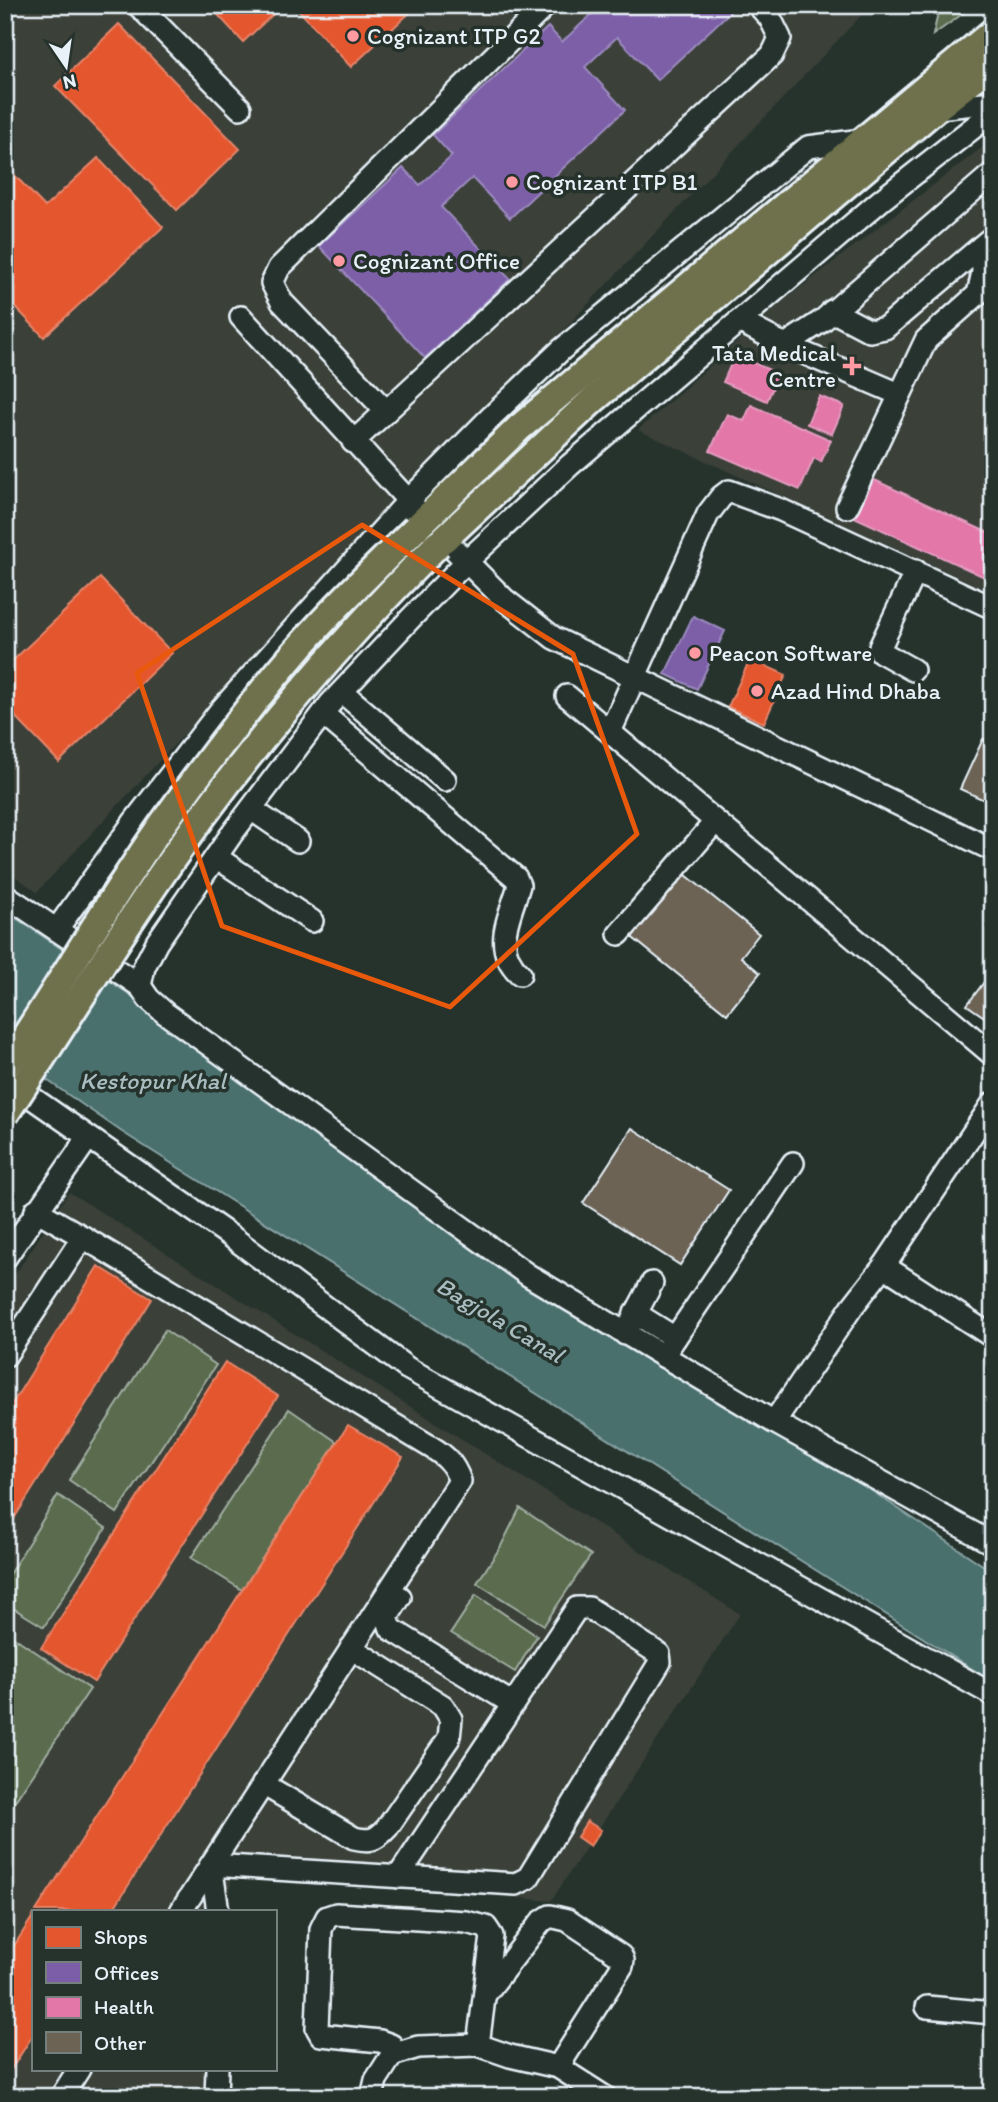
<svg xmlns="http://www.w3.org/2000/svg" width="998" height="2102" font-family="Itim,sans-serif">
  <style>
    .built { fill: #3b4139 }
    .green { fill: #5a6c4e; stroke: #a1aea3; stroke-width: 2 }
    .water { fill: #4a6f6d; stroke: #89a3a5; stroke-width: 2 }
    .shops { fill: #e4572e; stroke: #e5856b; stroke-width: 2 }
    .offices { fill: #7b5ea7; stroke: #9c8abf; stroke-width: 2 }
    .health { fill: #e377a8; stroke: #e49cc0; stroke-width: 2 }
    .building { fill: #6c6355; stroke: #e8f1f8; stroke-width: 2 }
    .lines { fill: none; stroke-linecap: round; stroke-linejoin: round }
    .minor-casing { stroke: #e8f1f8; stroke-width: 26 }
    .major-casing { stroke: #e8f1f8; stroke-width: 32 }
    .minor { stroke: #26332d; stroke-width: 21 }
    .major { stroke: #6e714b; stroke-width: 26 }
    .major-bridge-casing { stroke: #e8f1f8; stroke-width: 32; stroke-linecap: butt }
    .major-bridge { stroke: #6e714b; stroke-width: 26 }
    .marked { fill: none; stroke: #e8590c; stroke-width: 5; stroke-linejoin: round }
    .poi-dot { fill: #ff9aa2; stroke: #26332d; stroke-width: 2.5 }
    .labels { text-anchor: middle; stroke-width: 7; stroke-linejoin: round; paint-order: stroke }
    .poi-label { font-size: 23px; fill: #e8f1f8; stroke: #26332d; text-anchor: start }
    .water-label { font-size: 24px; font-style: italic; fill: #a9bdc0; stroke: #26332d }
  </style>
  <rect width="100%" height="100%" fill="#26332d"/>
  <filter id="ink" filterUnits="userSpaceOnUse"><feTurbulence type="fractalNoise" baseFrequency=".0143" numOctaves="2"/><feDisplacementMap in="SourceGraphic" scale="14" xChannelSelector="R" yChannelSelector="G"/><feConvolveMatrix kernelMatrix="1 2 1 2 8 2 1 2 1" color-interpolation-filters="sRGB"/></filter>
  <g filter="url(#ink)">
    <g class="built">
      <polygon points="5,5 871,5 413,489 37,892 5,869"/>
      <polygon points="993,139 993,593 638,430 783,301"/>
      <polygon points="69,1192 740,1614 551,1901 232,1871 228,1911 33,1911 33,2069 216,2069 214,2097 5,2097 5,1290"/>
    </g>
    <g class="green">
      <polygon points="940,5 975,5 933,35"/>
      <polygon points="165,1330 216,1365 117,1513 69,1480"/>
      <polygon points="289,1409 337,1442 242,1590 191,1558"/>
      <polygon points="58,1495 106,1528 44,1627 5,1603 5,1581"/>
      <polygon points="520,1508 591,1555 544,1625 477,1583 501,1546"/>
      <polygon points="476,1595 537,1636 515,1672 451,1633"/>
      <polygon points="5,1631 90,1689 9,1810 5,1808"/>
    </g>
    <polygon class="water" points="5,911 993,1572 993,1682 122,1132 5,1051"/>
    <g class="shops">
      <polygon points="209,5 283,5 243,42"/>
      <polygon points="294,5 418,5 351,67"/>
      <polygon points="119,24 240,149 177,210 55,86"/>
      <polygon points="98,158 163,227 44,337 5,296 5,165 45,207"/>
      <polygon points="100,578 172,653 59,762 5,706 5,668"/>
      <polygon points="750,659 786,675 764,723 728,707"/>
      <polygon points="98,1266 152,1299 5,1533 5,1415"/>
      <polygon points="225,1362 278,1396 94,1682 41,1648"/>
      <polygon points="348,1425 403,1457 112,1911 36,1911"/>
      <polygon points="587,1821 601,1830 590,1846 577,1837"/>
      <polygon points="33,1916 33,2035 5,2079 5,1960"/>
    </g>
    <g class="offices">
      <polygon points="586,5 732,5 734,8 657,80 617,37 585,67 625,110 510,218 472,178 441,207 510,279 425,358 319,246 403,168 420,185 452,156 433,135 548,27 562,42 593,13"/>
      <polygon points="693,616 725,631 697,689 665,674"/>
    </g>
    <g class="health">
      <polygon points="735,355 779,374 767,401 723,382"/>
      <polygon points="819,396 844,406 832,434 807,424"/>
      <polygon points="751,405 831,440 821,462 814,458 800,490 710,451 727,414 744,421"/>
      <polygon points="868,477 993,535 993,581 850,515"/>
    </g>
    <g class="building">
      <polygon points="983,739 993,744 993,804 960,789"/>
      <polygon points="681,871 759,934 741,957 760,973 727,1014 628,934"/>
      <polygon points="993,970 993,1023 967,1005"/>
      <polygon points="632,1128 729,1190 680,1265 583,1203"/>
    </g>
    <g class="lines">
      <g class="minor-casing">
        <g id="minor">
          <polyline points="138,5 240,108"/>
          <polyline points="937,108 993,102"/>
          <polyline points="993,112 880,201 570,465 467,561 411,618 330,704 231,835 157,942 144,967 140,986 149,999 165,1013 528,1275 774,1422 993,1544"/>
          <polyline points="832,311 870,331 885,328 989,240"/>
          <polyline points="241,317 416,509"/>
          <polyline points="739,321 785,345 899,394"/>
          <polyline points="785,345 822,321 993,173"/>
          <polyline points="386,411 282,302 272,283 279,268 546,5"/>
          <polyline points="353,442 772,55 780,38 770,18 758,5"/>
          <polyline points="847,507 926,340 978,294 983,272 982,246"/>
          <polyline points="438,544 444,539 504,599 554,638 993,850"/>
          <polyline points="913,670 881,652 880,647 916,571"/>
          <polyline points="342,692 445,780"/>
          <polyline points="567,696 993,1055"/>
          <path d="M 323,714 L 516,878 L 519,885 C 510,918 491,947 520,974"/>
          <polyline points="610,732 708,514 721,497 729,491 781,510 993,608"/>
          <polyline points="251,809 298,841"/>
          <polyline points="216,857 312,921"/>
          <polyline points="5,895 140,986"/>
          <polyline points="57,929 133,823 219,712 409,500 492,416 561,350 808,147 862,140"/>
          <polyline points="619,934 715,822"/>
          <polyline points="5,1079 232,1237 407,1368 993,1695"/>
          <path d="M 83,1237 L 431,1447 C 446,1456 454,1464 460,1481 L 181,1911"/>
          <polyline points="5,1258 88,1138"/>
          <polyline points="884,1266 993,1337"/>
          <polyline points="635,1313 675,1338"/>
          <polyline points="625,1334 652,1283"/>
          <polyline points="5,1356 83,1237 36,1210"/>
          <polyline points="663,1356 793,1163"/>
          <polyline points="774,1422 852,1307 884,1266 993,1103"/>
          <polyline points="400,1597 387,1617 391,1629 513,1704"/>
          <path d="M 263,1784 L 354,1838 C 370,1842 376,1840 387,1828 L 449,1738 L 451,1719 L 443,1706 L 351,1648"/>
          <polyline points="218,1911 211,1865 516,1884 528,1878 660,1662 659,1654 589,1608 577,1608 398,1877"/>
          <polyline points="486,1993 541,1922 550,1916 567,1920 621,1956 623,1960 622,1966 558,2067"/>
          <polyline points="927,2007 993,2013"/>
          <polyline points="392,2055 418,2047 478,2045"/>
          <polyline points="61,2097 79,2069"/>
          <polyline points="216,2097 217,2069"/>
          <polyline points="372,2097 376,2080 392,2055 391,2045 380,2041 321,2035 317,2028 321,1929 327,1917 336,1914 466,1922 486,1927 492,1936 478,2045 510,2056 558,2067 605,2097"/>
        </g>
      </g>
      <g class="major-casing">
        <g id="major">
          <polyline points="416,528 519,428 993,32"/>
          <polyline points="444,539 594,399 935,109 993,63"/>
        </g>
      </g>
      <use href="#minor" class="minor"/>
      <use href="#major" class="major"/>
      <g class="major-bridge-casing">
        <g id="major-bridge">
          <path d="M 5,1067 C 59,988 106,904 161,826 C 206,763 253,700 304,642 C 339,602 378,565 416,528"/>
          <path d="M 5,1114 C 71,1015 132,913 202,817 C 271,723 355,627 438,544"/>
        </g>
      </g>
      <use href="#major-bridge" class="major-bridge"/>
    </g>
  </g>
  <path class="marked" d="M 362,525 L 573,654 L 637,834 L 450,1007 L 222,926 L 137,673 Z"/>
  <g class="poi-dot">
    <circle cx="353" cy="36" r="7"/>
    <circle cx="512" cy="182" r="7"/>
    <circle cx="339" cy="261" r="7"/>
    <path d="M848.5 355.5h7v7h7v7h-7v7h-7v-7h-7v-7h7z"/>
    <circle cx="695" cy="653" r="7"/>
    <circle cx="757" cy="691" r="7"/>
  </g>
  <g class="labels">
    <g class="poi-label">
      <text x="367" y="44">Cognizant ITP G2</text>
      <text x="526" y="190">Cognizant ITP B1</text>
      <text x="353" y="269">Cognizant Office</text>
      <text x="836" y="361" text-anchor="end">Tata Medical<tspan x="836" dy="26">Centre</tspan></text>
      <text x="709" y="661">Peacon Software</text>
      <text x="771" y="699">Azad Hind Dhaba</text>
    </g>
    <g class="water-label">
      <text x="153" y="1089">Kestopur Khal</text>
      <text transform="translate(500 1320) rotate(31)" y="8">Bagjola Canal</text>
    </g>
  </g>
  <rect width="998" height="2102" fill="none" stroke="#26332d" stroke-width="28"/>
  <rect x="14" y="14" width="970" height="2074" fill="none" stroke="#e8f1f8" stroke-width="2.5" filter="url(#ink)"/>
  <rect x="32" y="1910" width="245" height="161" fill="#26332d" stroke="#747f7e" stroke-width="2"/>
  <rect x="46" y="1927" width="35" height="21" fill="#e4572e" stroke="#747f7e" stroke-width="2"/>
  <text x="94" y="1944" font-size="21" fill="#e8f1f8">Shops</text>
  <rect x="46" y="1962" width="35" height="21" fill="#7b5ea7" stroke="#747f7e" stroke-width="2"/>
  <text x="94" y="1980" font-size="21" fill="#e8f1f8">Offices</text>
  <rect x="46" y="1997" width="35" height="21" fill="#e377a8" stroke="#747f7e" stroke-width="2"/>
  <text x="94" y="2014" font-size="21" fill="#e8f1f8">Health</text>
  <rect x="46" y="2032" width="35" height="21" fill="#6c6355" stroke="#747f7e" stroke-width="2"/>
  <text x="94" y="2050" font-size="21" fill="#e8f1f8">Other</text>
  <g transform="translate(66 66) rotate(167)" stroke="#26332d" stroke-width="5" paint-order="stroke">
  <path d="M0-5L12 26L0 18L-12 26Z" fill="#e8f1f8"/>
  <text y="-10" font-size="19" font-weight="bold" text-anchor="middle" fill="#e8f1f8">N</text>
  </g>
</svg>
